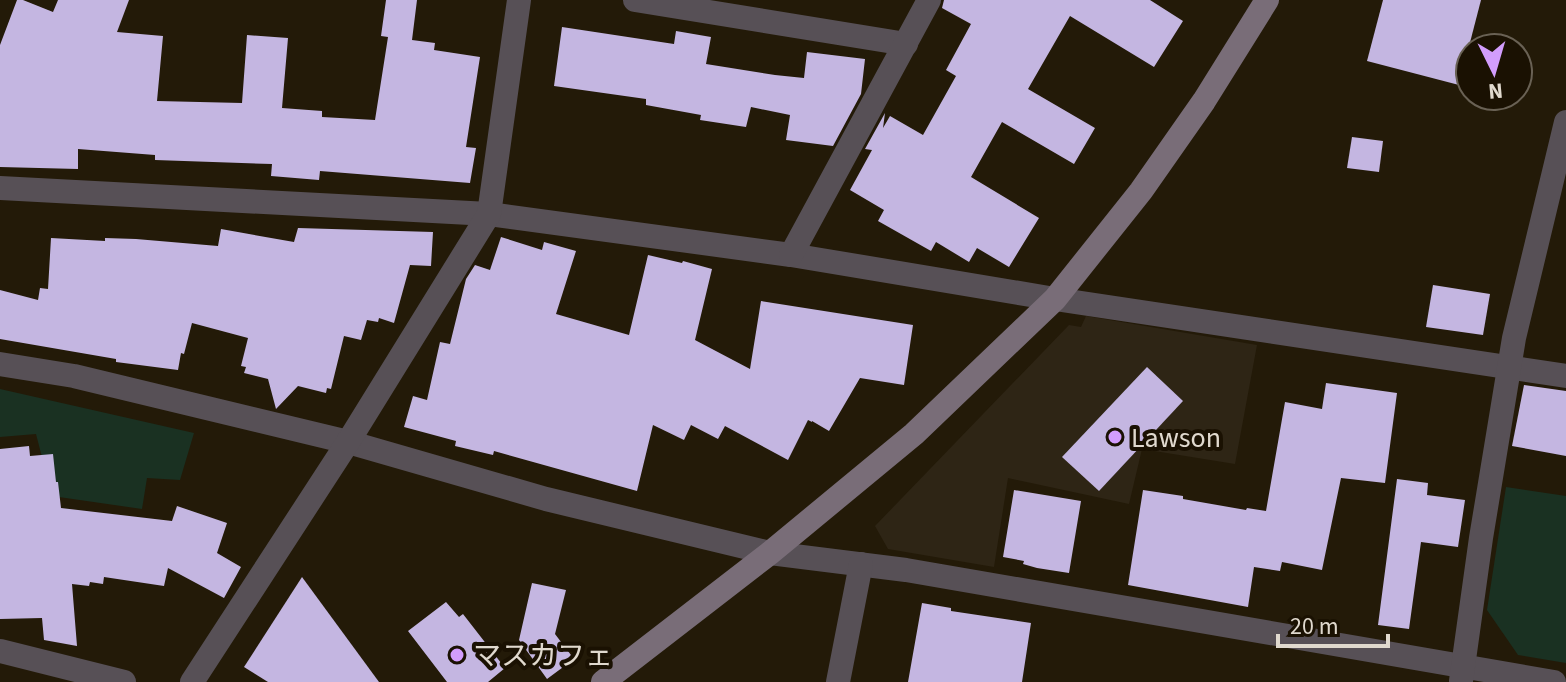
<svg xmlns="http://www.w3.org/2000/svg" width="1566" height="682" font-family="'Source Sans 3','Noto Sans JP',sans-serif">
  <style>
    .commercial { fill: #2e2515 }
    .green { fill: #1a3122 }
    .building { fill: #c4b6e1 }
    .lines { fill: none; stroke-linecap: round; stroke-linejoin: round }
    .street { stroke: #575056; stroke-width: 24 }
    .secondary { stroke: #796d78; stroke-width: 24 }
    .poi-dot { fill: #d29dfd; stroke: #1a1102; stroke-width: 3 }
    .labels { text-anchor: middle; stroke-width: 8; stroke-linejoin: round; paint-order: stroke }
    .poi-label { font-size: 28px; fill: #e0d9ce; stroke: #1a1102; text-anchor: start }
  </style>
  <rect width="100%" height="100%" fill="#231a08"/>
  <polygon class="commercial" points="1086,316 1257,345 1235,464 1142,449 1129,504 1008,478 994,567 888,549 875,526 1069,325 1081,327"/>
  <g class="green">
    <polygon points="0,389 194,433 180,480 147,478 142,509 52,496 36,434 0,437"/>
    <polygon points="1506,487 1566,496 1566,663 1518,655 1487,610"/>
  </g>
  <g class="building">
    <polygon points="17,0 23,0 53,12 58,0 129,0 117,32 163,36 157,101 242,103 247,35 288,38 282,108 322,111 322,117 375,120 388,37 381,36 386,0 417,0 412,40 435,43 434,50 480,57 466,147 476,148 470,183 320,171 319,180 271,176 272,164 155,160 155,155 78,149 78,169 0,167 0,45"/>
    <polygon points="944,0 1150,0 1183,21 1154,67 1070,16 1028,89 1095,128 1074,164 1002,122 971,177 1039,218 1009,267 977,248 969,262 936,242 931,251 878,221 884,210 850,190 872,150 865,149 885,113 883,128 890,116 923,135 956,76 946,70 971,24 942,8"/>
    <polygon points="1383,0 1481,0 1459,85 1367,61"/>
    <polygon points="562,27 674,44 676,31 711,37 706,64 775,75 804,78 807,52 865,59 861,94 833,146 786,140 790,115 751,107 746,127 700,120 701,115 646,105 646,99 554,86"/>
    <polygon points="1352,137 1383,141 1379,172 1347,168"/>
    <polygon points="298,228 433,232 431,266 410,265 394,323 379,318 378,322 367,320 361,340 344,336 331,389 327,388 326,393 298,386 276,409 268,379 244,373 246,367 241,366 248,338 192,323 184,354 181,353 178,370 116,362 116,359 0,339 0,290 38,300 40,288 48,289 51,238 105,241 105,238 136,239 218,246 221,229 294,242"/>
    <polygon points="501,237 542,250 544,242 576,251 556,314 629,335 648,255 682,263 683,261 712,269 695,340 750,369 761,301 913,325 904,385 860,378 829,431 812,421 812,422 808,420 788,460 725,426 718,439 691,425 684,440 653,425 637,491 494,451 493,455 455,446 456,441 404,427 413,396 427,400 440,342 450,344 466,279 475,265 490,270"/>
    <polygon points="1433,285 1490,294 1483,335 1426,327"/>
    <polygon points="1147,367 1183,401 1099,491 1062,457"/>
    <polygon points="1326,383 1397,393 1385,483 1341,478 1322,570 1282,562 1280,571 1254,567 1248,607 1128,585 1143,490 1183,496 1183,499 1246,510 1247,508 1266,511 1285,402 1322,409"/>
    <polygon points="1524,385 1566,391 1566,456 1512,446"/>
    <polygon points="29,446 30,456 53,454 56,482 58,482 61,508 172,521 177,506 227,523 217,553 241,567 224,598 168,568 164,586 104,577 103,584 90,582 89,586 72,584 77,646 44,640 42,618 0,619 0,449"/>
    <polygon points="1397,479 1428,483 1427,495 1465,500 1458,547 1421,542 1409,629 1378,625"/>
    <polygon points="1014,490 1081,501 1069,573 1037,568 1023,564 1024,561 1003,557"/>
    <polygon points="302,577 379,682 268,682 244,667"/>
    <polygon points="532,583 566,590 555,634 574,659 547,679 519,640"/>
    <polygon points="446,602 459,617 463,614 505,668 488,682 447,682 408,631"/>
    <polygon points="922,603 951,608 951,611 1031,623 1022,682 908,682"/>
  </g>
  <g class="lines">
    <g class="street">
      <polyline points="635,0 906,44"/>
      <polyline points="0,188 489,214 791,255 1055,299 1566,376"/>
      <polyline points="791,255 929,0"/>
      <polyline points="0,364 74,376 348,442 546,499 770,553 906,570 1554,682"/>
      <polyline points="0,651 124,682"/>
      <polyline points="1461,681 1481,538 1514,338 1566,122"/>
      <polyline points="192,682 348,442 489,214 519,0"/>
      <polyline points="838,682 861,564"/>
    </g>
    <polyline class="secondary" points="603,682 770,553 914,434 1055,299 1141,191 1204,101 1267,0"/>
  </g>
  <g class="poi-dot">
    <circle cx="1115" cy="437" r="8"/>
    <circle cx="457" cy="655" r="8"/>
  </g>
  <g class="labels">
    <g class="poi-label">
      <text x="1131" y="447">Lawson</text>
      <text x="473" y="665">マスカフェ</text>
    </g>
  </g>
  <g transform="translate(1494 72) rotate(175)"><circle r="38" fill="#1a1102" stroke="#696154" stroke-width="2"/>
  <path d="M0-6L14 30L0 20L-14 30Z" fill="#d29dfd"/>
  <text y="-12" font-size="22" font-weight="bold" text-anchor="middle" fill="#e0d9ce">N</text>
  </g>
  <path d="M1278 634v12h110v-12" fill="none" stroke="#e0d9ce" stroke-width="4"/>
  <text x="1290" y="634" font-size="24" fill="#e0d9ce" stroke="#1a1102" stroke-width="6" paint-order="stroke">20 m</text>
</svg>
